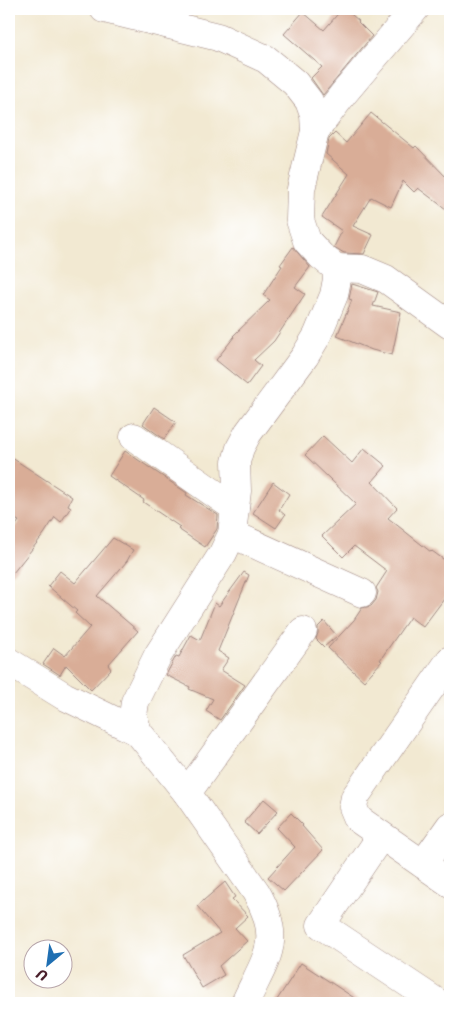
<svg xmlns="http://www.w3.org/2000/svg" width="459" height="1012" font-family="Sriracha,sans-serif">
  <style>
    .building { fill: #d9ad97 }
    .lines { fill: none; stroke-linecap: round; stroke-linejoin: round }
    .minor-casing { stroke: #9e847e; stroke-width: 29 }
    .minor { stroke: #fff; stroke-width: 28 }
  </style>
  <rect width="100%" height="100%" fill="#fff"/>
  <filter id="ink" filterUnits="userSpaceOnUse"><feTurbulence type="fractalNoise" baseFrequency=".02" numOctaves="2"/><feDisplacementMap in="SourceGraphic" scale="10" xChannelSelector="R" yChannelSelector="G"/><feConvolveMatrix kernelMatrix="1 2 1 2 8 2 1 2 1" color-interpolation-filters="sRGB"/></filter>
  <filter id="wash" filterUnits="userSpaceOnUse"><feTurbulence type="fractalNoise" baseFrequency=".0096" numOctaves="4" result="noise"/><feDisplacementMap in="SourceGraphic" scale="20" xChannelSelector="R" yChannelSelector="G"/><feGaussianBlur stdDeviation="1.12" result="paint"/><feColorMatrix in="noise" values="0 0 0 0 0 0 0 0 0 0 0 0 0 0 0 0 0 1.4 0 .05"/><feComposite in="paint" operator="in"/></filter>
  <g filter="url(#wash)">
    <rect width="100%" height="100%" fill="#f2e9d2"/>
    <g id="blocks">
      <g class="building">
        <polygon points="342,9 345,9 359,21 358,22 372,36 323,95 311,78 322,67 284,34 303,12 324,30"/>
        <polygon points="371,113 414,148 416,146 450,181 450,212 418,188 414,192 403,181 391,207 371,197 353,226 373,235 364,254 344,253 334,247 342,231 322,217 349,174 326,154 329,139 335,133 346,143"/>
        <polygon points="293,247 310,267 295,287 305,294 274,341 254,360 261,366 247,385 216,360 234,337 233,336 270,300 263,295 282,266 280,265"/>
        <polygon points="352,284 378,292 373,306 401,312 392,355 372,350 337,336 352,300 349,299"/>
        <polygon points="154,407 176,422 164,439 143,424"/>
        <polygon points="323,436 352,463 364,448 386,466 372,482 397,508 388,518 431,552 432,551 450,564 450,591 423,627 410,617 380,660 382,661 364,681 328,648 354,620 362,608 371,606 376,600 378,592 376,588 387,571 354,546 343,557 322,536 356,504 305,455"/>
        <polygon points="125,451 187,493 186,495 218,515 217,529 205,547 178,529 180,527 143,502 144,500 109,476"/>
        <polygon points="9,456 72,497 68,505 71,507 61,522 55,517 44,534 9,578 9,535 19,521 9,516"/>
        <polygon points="273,482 289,494 279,510 285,515 276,528 253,513"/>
        <polygon points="113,538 133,550 127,561 97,596 138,631 108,665 111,669 91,690 66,665 60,675 43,664 54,648 65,656 90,627 75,613 77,611 48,586 60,571 75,583"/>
        <polygon points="244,572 249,575 218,651 229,658 221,670 245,685 220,720 206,711 213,699 189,689 190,687 166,675 176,656 179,657 191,635 200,640 215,603 219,606"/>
        <polygon points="324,621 337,636 324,647 316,639 318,633 318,627"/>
        <polygon points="264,799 278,811 257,834 244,822"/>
        <polygon points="291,813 303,825 302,826 323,850 284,891 268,877 295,847 277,828"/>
        <polygon points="225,882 235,897 232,899 248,916 235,928 247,941 219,966 224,975 202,988 183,955 220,933 197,906"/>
        <polygon points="301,963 362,1003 275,1003"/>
      </g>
    </g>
  </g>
  <g filter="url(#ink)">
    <use href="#blocks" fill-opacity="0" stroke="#9e847e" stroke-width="1"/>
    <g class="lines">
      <g class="minor-casing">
        <g id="minor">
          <path d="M 104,9 L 218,37 L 266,59 L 295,83 L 309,101 L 314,115 L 315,131 L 301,189 L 300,220 L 307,241 L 321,256 L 336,268 L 337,279 L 334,295 L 317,336 L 305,356 L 248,433 L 240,448 L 236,462 L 237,491 L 232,534 L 223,553 L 158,655 L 135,702 L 133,716 L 138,732 L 187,793 L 256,892 C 284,941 266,957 245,1003"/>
          <polyline points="315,131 344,93 415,9"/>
          <polyline points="336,268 362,269 386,279 450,325"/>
          <polyline points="134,437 235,508"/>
          <polyline points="232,534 362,593"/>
          <polyline points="450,660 355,797 353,807 358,819 450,883"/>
          <polyline points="9,662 64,696 138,732"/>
          <polyline points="187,793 303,631"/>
          <polyline points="381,836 321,925 438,1003"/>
          <polyline points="423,864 450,826"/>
        </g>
      </g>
      <use href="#minor" class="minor"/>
    </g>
  </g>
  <rect width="459" height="1012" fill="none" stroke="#fff" stroke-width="30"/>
  <g transform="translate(48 964) rotate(209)"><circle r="24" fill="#ffffff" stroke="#b7a5aa"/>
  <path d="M0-4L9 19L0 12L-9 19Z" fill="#1f6fb2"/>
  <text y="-8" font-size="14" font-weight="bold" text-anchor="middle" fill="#4a1f2b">U</text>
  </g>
</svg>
